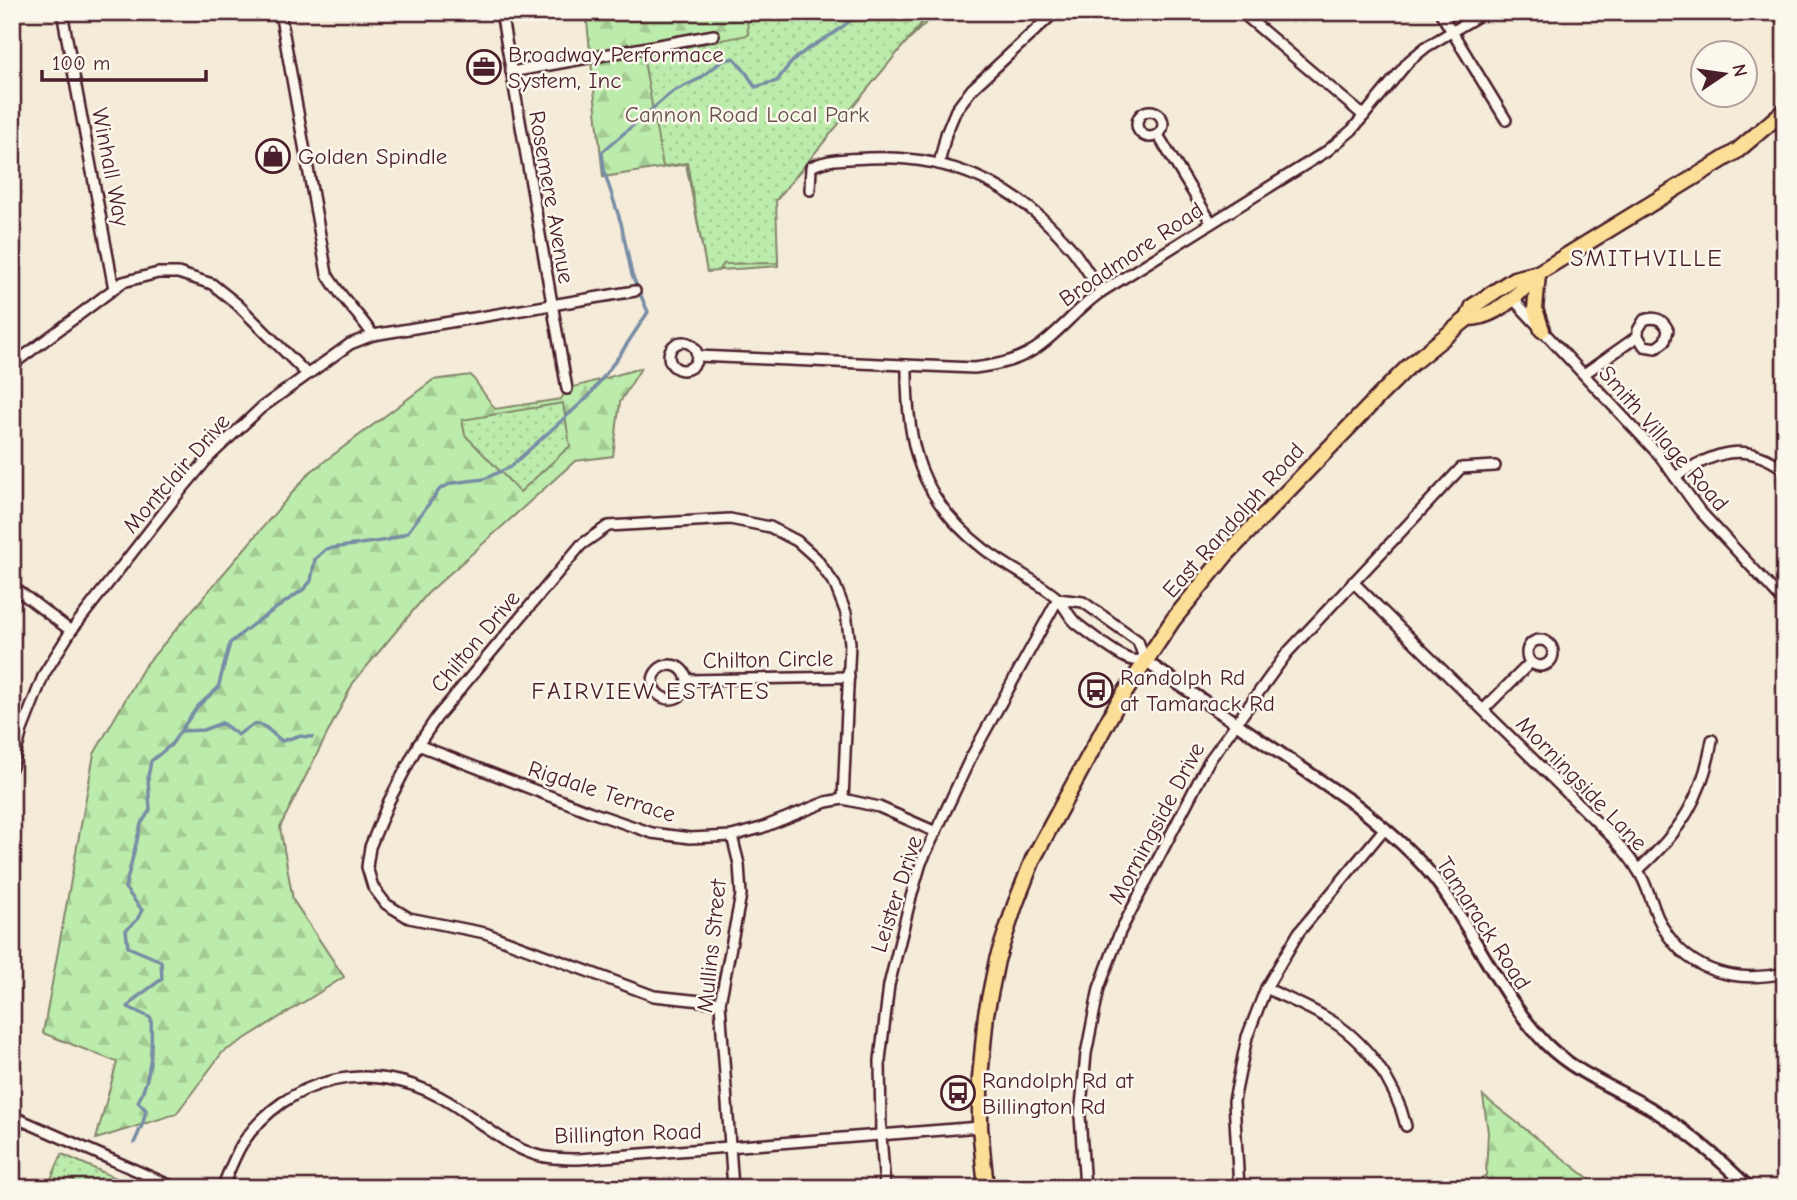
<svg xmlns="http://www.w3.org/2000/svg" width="1797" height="1200" font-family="'Comic Neue',sans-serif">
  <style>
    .forest { fill: url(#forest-firs); stroke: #83866b; stroke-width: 2 }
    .park { fill: url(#park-dots); stroke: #83866b; stroke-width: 2 }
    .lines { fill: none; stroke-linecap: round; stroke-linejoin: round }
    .stream { stroke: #788da5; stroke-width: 3.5 }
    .minor-casing { stroke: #4a1f2b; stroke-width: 14 }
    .tertiary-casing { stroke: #4a1f2b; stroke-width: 16 }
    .primary-casing { stroke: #4a1f2b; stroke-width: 19 }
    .minor { stroke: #fbf7ec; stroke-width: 9 }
    .tertiary { stroke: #fbf7ec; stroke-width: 10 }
    .primary { stroke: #fdde96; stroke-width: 14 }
    .labels { text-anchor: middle; stroke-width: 5; stroke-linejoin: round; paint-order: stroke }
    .poi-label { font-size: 23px; fill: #4a1f2b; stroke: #fbf7ec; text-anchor: start }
    .park-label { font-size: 23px; fill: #66524b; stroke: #fbf7ec }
    .street-label { font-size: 23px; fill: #4a1f2b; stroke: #fbf7ec }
    .neighbourhood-label { font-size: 24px; letter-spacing: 2px; fill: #4a1f2b; stroke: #fbf7ec }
  </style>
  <defs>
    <pattern id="forest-firs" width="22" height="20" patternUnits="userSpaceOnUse" patternTransform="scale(1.75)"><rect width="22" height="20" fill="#bcecab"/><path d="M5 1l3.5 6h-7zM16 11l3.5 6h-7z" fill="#a3ca93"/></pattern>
    <pattern id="park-dots" width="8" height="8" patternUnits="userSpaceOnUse" patternTransform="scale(1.75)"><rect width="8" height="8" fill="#bcecab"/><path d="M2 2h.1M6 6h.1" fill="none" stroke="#a3ca93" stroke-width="1.8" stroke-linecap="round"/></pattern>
  </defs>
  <rect width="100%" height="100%" fill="#f4ebd9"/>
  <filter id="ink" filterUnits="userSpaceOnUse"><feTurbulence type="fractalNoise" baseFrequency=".0143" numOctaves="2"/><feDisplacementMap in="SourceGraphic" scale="14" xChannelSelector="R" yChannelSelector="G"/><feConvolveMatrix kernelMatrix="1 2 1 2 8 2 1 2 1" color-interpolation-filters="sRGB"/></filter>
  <g filter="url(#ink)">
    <g class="forest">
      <polygon points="586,12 937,12 892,56 775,202 778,266 707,271 686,164 603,177"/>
      <polygon points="641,368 620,402 613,456 575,461 427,594 353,683 280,827 293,900 344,977 222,1053 176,1114 96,1139 117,1062 43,1033 94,754 144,667 309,473 433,380 471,375 495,409 561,399 567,389"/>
      <polygon points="1483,1096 1601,1188 1472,1188 1486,1175 1488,1132"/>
    </g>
    <g class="park">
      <polygon points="747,12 931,12 776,200 778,263 724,264 718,271 707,272 687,163 663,167 643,55 748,35"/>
      <polygon points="563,403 570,446 520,492 465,435 462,420"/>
      <polygon points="62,1154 138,1188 47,1188"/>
    </g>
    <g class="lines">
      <g class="stream">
        <path d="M 181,731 L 203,730 L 222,723 L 238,735 C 262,715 262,726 282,741 L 298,736 L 312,737"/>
        <path d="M 134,1143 L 143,1123 L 146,1110 L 138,1102 C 152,1076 152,1048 151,1018 L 128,1007 L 136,998 L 162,979 L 161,961 L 128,947 L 126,930 L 137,920 L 142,910 L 125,888 L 141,824 L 150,810 L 148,777 L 151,761 L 171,745 L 197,707 L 218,688 L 230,643 L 252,625 L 304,589 L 311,581 L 315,559 L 326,549 L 388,540 L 407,533 L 440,489 L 452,483 L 484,479 L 510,467 L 589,396 L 619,356 L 648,312 L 632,275 L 621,223 L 604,171 L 602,152 L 672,92 L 699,79 L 722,61 L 734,58 L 747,74 L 755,87 L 777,81 C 795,54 805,51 831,35 C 842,28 851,19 862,12"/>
      </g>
      <g class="minor-casing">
        <g id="minor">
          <polyline points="62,12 114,289"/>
          <path d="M 280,12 L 327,274 C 340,297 359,314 373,335"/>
          <polyline points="501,12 567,389"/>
          <polyline points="1241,12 1364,116"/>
          <polyline points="1440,12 1506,120"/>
          <polyline points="511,72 714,35"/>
          <circle cx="1150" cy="124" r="13"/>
          <polyline points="1158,135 1211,222"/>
          <polyline points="939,164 946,134 956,110 972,89 1055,12"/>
          <path d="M 810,190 L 811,167 C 829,158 849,159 868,158 C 951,154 1017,185 1071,248 C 1082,261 1091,278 1101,292"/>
          <polyline points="1513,299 1660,456 1699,510 1785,603"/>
          <circle cx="683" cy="356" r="14"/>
          <path d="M 697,356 L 974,368 C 998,365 1022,360 1042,344 C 1063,328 1079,307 1101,292 L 1327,151 L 1352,130 L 1409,61 L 1426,47 L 1485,12"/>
          <polyline points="12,365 123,282 158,273 178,273 212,284 237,304 307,374"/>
          <path d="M 907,365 C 906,444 919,499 984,549 C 1007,567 1034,579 1056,597 C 1064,604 1068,616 1076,623 C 1085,630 1119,656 1129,659 C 1133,661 1140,660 1145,661 L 1138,641 L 1083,602 L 1058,599"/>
          <path d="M 1584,374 L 1638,336 L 1638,330 L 1644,320 C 1655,316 1663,319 1668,330 L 1665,341 L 1656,348 L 1644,346 L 1638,336"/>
          <path d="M 1675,477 C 1714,453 1744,439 1785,470"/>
          <path d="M 1353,582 L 1614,839 C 1622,849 1631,858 1637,869 C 1647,883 1651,902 1658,918 C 1683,971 1732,984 1785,973"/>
          <polyline points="12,586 71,631"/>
          <circle cx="1540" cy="653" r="13"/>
          <circle cx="670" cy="682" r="17"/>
          <polyline points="688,680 849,677"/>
          <polyline points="1484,709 1530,663"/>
          <polyline points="418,745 591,812 652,833 690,838 732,836 761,828 826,802 843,799 879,807 936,832"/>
          <polyline points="12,767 22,730 44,674 71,631 178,494 210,456 261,408 350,344 373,335 635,291"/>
          <polyline points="732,836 739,864 741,895 720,1003 733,1188"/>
          <path d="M 1638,870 C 1680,832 1703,797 1712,740"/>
          <path d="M 1266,988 C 1286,998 1306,1006 1325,1017 C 1365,1039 1395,1082 1406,1126"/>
          <polyline points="720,1003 654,996 485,933 409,918 386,904 373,887 367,867 370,847 389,801 418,745 437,717 581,545 608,526 730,519 770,527 797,541 816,558 835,585 846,613 850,643 843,799"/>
          <polyline points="12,1116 176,1188"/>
          <path d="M 222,1188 C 228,1174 234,1157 242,1144 C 287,1076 371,1059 440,1097 C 473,1114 500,1144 536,1155 C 550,1159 565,1159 579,1159 L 980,1127"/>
          <polyline points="885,1188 881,1135 880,1060 889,985 911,897 921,863 970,759 1058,599"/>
          <polyline points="1085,1188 1080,1116 1086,1054 1099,988 1120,932 1209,761 1287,653 1461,468 1495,466"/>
          <polyline points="1239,1188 1234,1101 1247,1037 1266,988 1299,932 1385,828"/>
        </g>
      </g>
      <g class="tertiary-casing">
        <path id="tertiary" d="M 1145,661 L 1356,805 C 1387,830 1420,857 1443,890 C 1478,941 1503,999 1546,1044 C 1575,1073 1615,1088 1650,1108 C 1686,1130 1719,1158 1749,1188"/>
      </g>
      <g class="primary-casing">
        <g id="primary">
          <polyline points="1538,274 1535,309 1542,330"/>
          <path d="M 1468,318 C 1496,318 1521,293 1538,273"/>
          <polyline points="986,1188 980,1127 980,1078 986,1014 997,960 1015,905 1033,859 1116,706 1173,620 1225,556 1382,393 1409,366 1468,318 1473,306 1514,279 1538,273 1737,151 1785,110"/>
        </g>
      </g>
      <use href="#minor" class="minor"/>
      <use href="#tertiary" class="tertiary"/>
      <use href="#primary" class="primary"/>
    </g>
  </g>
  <defs>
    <g id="office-ring" transform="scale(1.75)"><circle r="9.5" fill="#fbf7ec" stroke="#4a1f2b" stroke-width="1.5"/><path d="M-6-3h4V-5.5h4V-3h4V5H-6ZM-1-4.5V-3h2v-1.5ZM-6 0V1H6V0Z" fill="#4a1f2b"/></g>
    <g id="shop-ring" transform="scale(1.75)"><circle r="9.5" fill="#fbf7ec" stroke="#4a1f2b" stroke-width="1.5"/><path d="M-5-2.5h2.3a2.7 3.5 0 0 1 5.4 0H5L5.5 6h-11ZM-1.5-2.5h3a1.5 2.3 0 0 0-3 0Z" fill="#4a1f2b"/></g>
    <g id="bus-ring" transform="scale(1.75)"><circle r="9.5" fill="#fbf7ec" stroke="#4a1f2b" stroke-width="1.5"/><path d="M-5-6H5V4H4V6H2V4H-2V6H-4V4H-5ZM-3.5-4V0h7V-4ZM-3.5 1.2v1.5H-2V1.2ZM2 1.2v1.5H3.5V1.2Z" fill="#4a1f2b"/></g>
  </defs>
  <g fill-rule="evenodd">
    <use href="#office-ring" x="484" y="67"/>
    <use href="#shop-ring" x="273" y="156"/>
    <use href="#bus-ring" x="1096" y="690"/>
    <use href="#bus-ring" x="958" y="1093"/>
  </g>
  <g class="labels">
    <g class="poi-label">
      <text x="508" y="62">Broadway Performace<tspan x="508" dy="26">System, Inc</tspan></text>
      <text x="298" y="164">Golden Spindle</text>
      <text x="1120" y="685">Randolph Rd<tspan x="1120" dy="26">at Tamarack Rd</tspan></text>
      <text x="982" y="1088">Randolph Rd at<tspan x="982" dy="26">Billington Rd</tspan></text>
    </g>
    <g class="park-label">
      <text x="747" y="122">Cannon Road Local Park</text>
    </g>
    <g class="street-label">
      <text transform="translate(111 167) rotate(79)" y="8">Winhall Way</text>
      <text transform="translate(552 197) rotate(80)" y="8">Rosemere Avenue</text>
      <text transform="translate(1131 254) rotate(-34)" y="8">Broadmore Road</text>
      <text transform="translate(1664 438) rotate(49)" y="8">Smith Village Road</text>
      <text transform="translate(176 473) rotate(-49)" y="8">Montclair Drive</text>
      <text transform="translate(1233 520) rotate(-48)" y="8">East Randolph Road</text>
      <text transform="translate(475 641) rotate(-50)" y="8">Chilton Drive</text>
      <text transform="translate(768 659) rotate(-1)" y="8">Chilton Circle</text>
      <text transform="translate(1582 783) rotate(46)" y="8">Morningside Lane</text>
      <text transform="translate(602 791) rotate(18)" y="8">Rigdale Terrace</text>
      <text transform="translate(1156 823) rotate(-62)" y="8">Morningside Drive</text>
      <text transform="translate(896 894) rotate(-72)" y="8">Leister Drive</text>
      <text transform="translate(1484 923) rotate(57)" y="8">Tamarack Road</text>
      <text transform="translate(711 946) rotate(-84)" y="8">Mullins Street</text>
      <text transform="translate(628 1133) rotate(-2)" y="8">Billington Road</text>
    </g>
    <g class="neighbourhood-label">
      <text x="1647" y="266">SMITHVILLE</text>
      <text x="651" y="699">FAIRVIEW ESTATES</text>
    </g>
  </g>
  <rect width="1797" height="1200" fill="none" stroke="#fbf7ec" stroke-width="42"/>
  <rect x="21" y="21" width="1755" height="1158" fill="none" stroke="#4a1f2b" stroke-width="2.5" filter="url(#ink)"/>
  <g transform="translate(1724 74) rotate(77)"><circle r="33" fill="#fbf7ec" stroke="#b4a19f" stroke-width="2"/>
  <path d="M0-5L12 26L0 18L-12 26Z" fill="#4a1f2b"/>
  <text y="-10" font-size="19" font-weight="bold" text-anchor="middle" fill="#4a1f2b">N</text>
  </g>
  <path d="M42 70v10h164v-10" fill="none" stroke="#4a1f2b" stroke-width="3.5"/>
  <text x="52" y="70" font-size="21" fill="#4a1f2b" stroke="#fbf7ec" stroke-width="5" paint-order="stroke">100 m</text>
</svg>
